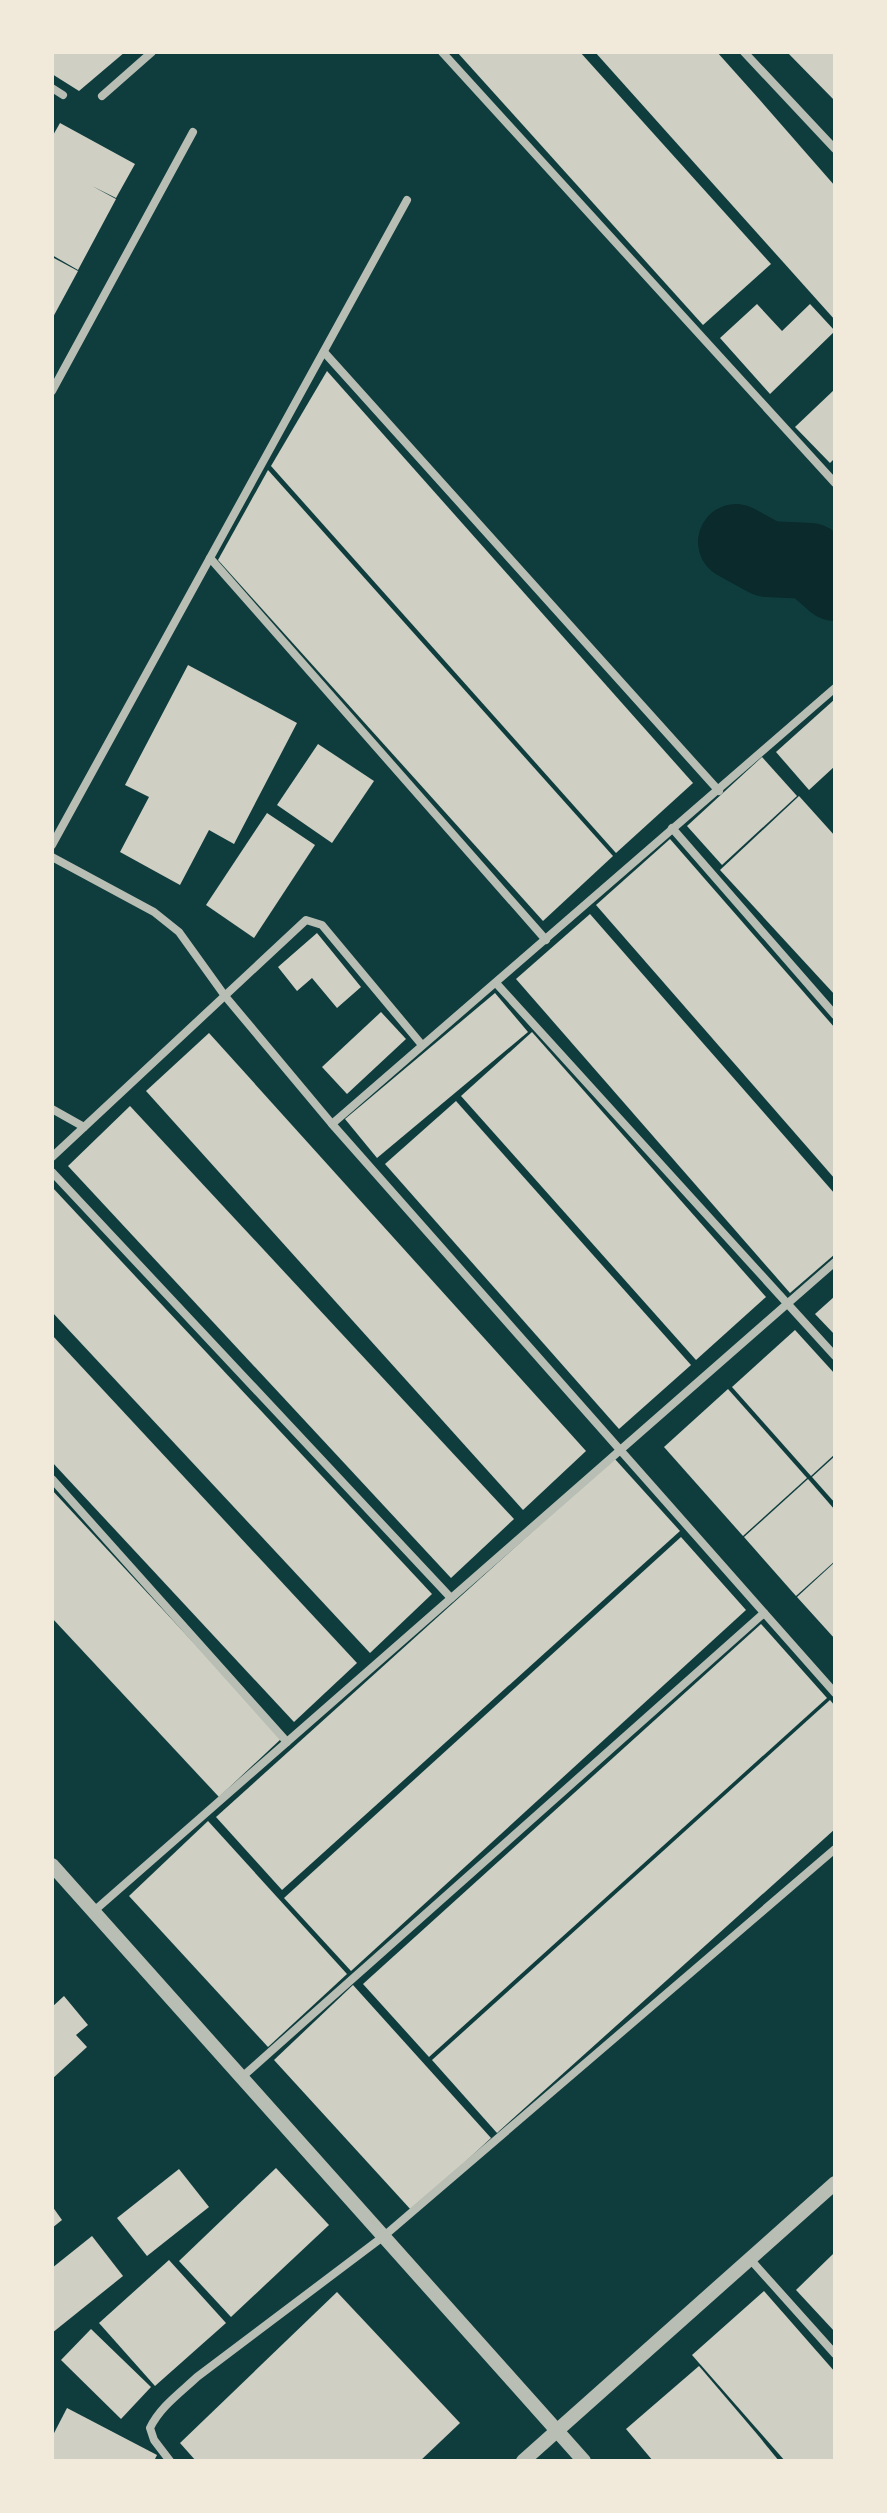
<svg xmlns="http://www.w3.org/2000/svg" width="887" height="2513" font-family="'PT Serif',serif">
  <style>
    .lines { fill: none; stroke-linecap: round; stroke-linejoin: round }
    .river { stroke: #0a2a2b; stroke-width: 76 }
    .building { fill: #cfcfc3 }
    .minor { stroke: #b8beb3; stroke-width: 8 }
    .tertiary { stroke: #b8beb3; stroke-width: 14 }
  </style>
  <rect width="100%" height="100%" fill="#0f3d3e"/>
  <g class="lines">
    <polyline class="river" points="736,542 767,559 810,561 835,583"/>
  </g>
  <g class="building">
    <polygon points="52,52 125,52 79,91 52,74"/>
    <polygon points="457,52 580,52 771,264 703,325"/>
    <polygon points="595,52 717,52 759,99 835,186 835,320"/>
    <polygon points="787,52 835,52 835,101"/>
    <polygon points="60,123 135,164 116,198 92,186 116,199 78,270 52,255 52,137"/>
    <polygon points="52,257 78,271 52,319"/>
    <polygon points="757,304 782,331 810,304 835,331 770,394 720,338"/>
    <polygon points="327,371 693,783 616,853 271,466"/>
    <polygon points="835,389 835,458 830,463 795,427"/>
    <polygon points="268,470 613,856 543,921 218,560"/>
    <polygon points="188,665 297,723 234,844 209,830 180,885 120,852 149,797 125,785"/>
    <polygon points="835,699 835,766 809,790 776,752"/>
    <polygon points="318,744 374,781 332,843 277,805"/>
    <polygon points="762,757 797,796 722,865 687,826"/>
    <polygon points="799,796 835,836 835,995 720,870"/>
    <polygon points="267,813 315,845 254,938 206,905"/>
    <polygon points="670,839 835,1028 835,1179 596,905"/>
    <polygon points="590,914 835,1194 835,1254 790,1293 516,979"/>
    <polygon points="317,933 361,987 337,1008 312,978 297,991 278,967"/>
    <polygon points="495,993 528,1032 377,1158 345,1119"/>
    <polygon points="381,1012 406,1039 347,1094 322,1067"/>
    <polygon points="532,1032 766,1297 696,1360 461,1096"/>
    <polygon points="209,1033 586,1451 523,1510 146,1091"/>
    <polygon points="456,1101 691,1365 619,1429 385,1164"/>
    <polygon points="130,1106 514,1519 451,1578 68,1166"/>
    <polygon points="52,1187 432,1594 370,1653 52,1312"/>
    <polygon points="835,1296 835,1335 815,1314"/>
    <polygon points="795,1330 835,1374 835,1454 811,1476 732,1387"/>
    <polygon points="52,1335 357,1663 294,1722 52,1462"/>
    <polygon points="728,1389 807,1478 743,1536 664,1447"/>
    <polygon points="835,1456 835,1503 812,1477"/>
    <polygon points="614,1458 680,1531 282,1890 216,1817"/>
    <polygon points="808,1479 835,1510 835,1561 796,1596 744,1537"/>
    <polygon points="52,1490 282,1738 219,1797 52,1618"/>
    <polygon points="681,1537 746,1610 351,1971 284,1898"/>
    <polygon points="835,1562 835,1639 797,1597"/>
    <polygon points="761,1624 827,1698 429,2057 363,1984"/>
    <polygon points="830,1700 835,1706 835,1829 497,2133 432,2060"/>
    <polygon points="208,1821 347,1974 268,2047 129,1896"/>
    <polygon points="353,1985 491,2138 412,2211 274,2060"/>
    <polygon points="64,1996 88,2025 76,2035 87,2047 52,2079 52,2007"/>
    <polygon points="276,2168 329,2225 231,2317 179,2261"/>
    <polygon points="179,2169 209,2207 147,2256 117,2218"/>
    <polygon points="52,2206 62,2220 52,2228"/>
    <polygon points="92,2236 123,2276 52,2333 52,2268"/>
    <polygon points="833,2254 835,2256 835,2332 796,2290"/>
    <polygon points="169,2260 226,2323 155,2386 99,2323"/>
    <polygon points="764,2291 835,2372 835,2461 785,2461 692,2355"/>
    <polygon points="337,2292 460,2423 420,2461 196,2461 180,2443"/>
    <polygon points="91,2329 151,2387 121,2419 61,2360"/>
    <polygon points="699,2366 757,2434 779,2461 653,2461 626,2429"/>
    <polygon points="67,2408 157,2455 154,2461 52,2461 52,2437"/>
  </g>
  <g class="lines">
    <g class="minor">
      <polyline points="442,52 835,483"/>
      <polyline points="744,52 835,149"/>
      <polyline points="52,88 63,95"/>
      <polyline points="102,96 152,52"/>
      <polyline points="324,352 719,791"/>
      <polyline points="52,391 193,132"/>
      <polyline points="210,558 546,940"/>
      <polyline points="672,828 835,1015"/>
      <polyline points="52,845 407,200"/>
      <polyline points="52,857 154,912 179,932 225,996 332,1124 835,1693"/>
      <polyline points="496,983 835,1356"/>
      <polyline points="52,1109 84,1127"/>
      <polyline points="332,1124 835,688"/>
      <polyline points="52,1157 306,920 322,925 422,1045"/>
      <polyline points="52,1172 451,1598"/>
      <polyline points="52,1479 287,1742"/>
      <polyline points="94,1911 835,1262"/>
      <polyline points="242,2077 764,1613"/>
      <polyline points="750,2259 835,2354"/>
      <path d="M 170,2461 L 154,2440 L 150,2428 C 160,2407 180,2393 197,2377 L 384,2236 L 835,1849"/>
    </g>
    <g class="tertiary">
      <polyline points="52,1865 584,2461"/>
      <polyline points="523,2461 835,2183"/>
    </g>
  </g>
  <rect width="887" height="2513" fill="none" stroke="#f1e9da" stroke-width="108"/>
</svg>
